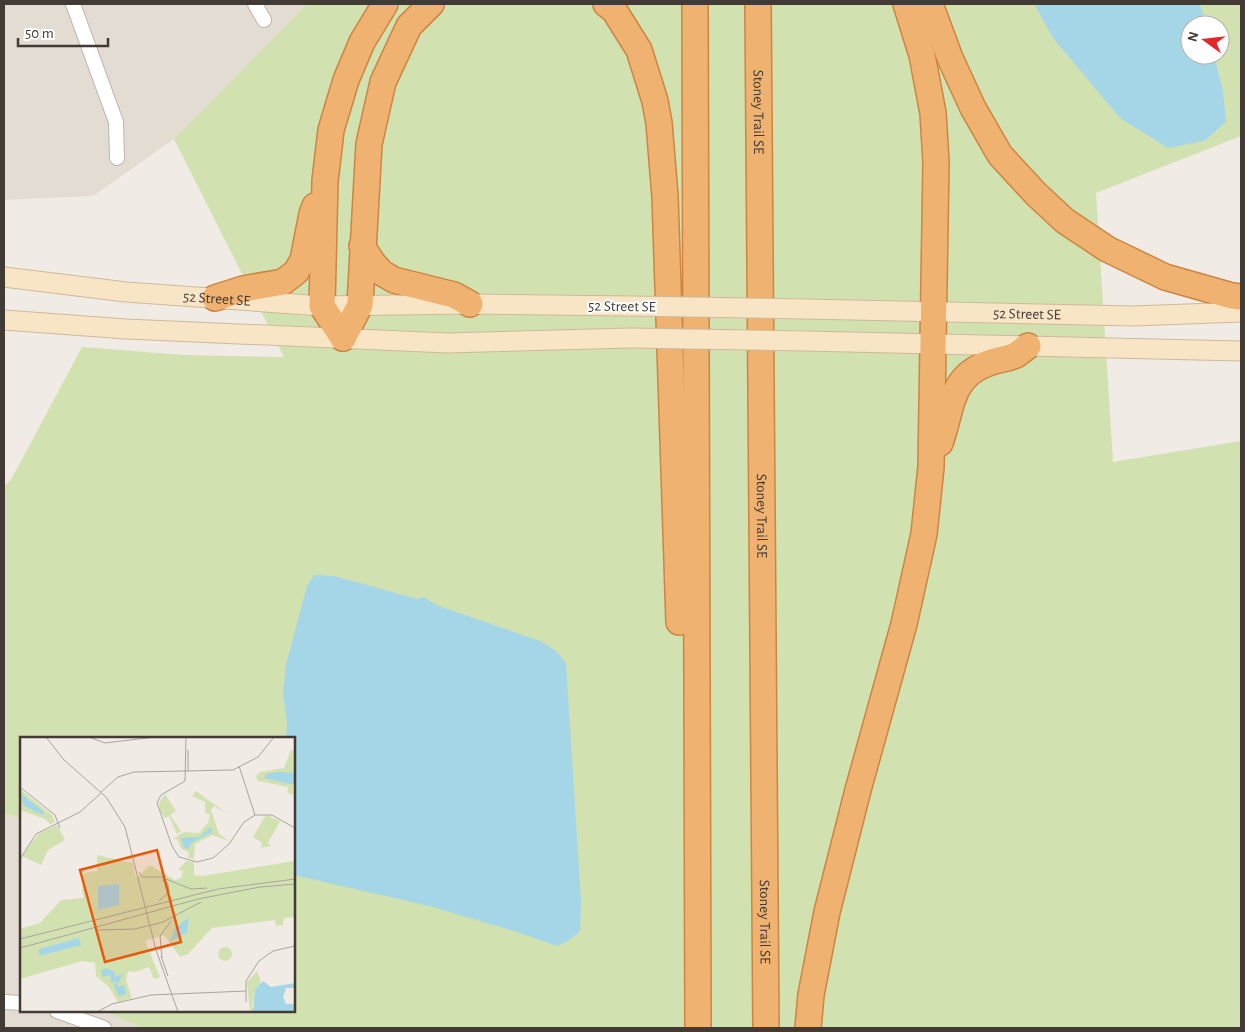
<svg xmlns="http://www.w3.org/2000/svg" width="1245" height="1032" font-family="'Alegreya Sans',sans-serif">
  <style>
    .residential { fill: #e3dcd3 }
    .green { fill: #d2e1b0; fill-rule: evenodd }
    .water { fill: #a5d6e8 }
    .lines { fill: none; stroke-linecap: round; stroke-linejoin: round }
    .street-casing { stroke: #bdb4ab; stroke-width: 16 }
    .secondary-casing { stroke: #cfb99a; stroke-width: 21 }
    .highway-casing { stroke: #cc8542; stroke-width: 28 }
    .street { stroke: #fff; stroke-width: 14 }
    .secondary { stroke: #f8e5c5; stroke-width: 19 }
    .highway { stroke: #efb270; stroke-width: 25 }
    .secondary-bridge-casing { stroke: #cfb99a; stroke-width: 21; stroke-linecap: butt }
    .secondary-bridge { stroke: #f8e5c5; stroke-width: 19 }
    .labels { text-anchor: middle; stroke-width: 4; stroke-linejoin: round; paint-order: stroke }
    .street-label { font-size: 15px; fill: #413a35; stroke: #fff }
    .inset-road { fill: none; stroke: #aaa49e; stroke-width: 1 }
    .view { fill: #e8590c; fill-opacity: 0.15; stroke: #e8590c; stroke-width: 2.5 }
    .inset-edge { fill: none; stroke: #413a35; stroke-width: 2.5 }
  </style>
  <rect width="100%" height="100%" fill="#f0ebe4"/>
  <g class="residential">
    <polygon points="4,4 307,4 174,139 93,196 4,200"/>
    <polygon points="4,814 21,818 21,1011 104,1011 142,1028 4,1028"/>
  </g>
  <path class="green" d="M 307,4 L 1241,4 L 1241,136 L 1096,193 L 1113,462 L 1241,441 L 1241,1028 L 142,1028 L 104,1011 L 294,1011 L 294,738 L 21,738 L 21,818 L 4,814 L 4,487 L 12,478 L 82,347 L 184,355 L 284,357 L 174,139 ZM 1190,25 L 1220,25 L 1220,55 L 1190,55 Z"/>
  <g class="water">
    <polygon points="1034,4 1200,4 1206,25 1190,25 1190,55 1214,55 1223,91 1226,122 1204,141 1168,148 1120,118 1053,38"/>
    <polygon points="314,575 334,576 418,599 424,597 436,605 540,641 555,650 566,663 581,901 580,932 566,942 557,946 517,932 433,907 294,875 294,738 286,738 287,722 283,694 286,665 307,586"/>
  </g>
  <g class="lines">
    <g class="street-casing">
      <g id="street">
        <polyline points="73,4 116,122 117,158"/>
        <polyline points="255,4 264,20"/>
        <polyline points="4,1002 21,1003"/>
        <polyline points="57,1011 104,1028"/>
      </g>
    </g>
    <g class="secondary-casing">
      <g id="secondary">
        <path id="s1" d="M 4,277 L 126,292 L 322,306 L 470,304 L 631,306"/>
        <path id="s2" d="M 805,309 L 1133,316 L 1241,312"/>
        <polyline points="4,320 126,329 448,343 631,338"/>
        <polyline points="806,341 1241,351"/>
      </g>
    </g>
    <g class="highway-casing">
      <g id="highway">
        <polyline points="606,4 614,10 639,50 655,101 659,123 665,196 679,622"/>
        <polyline points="695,4 698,1028"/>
        <path id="s3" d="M 758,4 L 766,1028"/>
        <polyline points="930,4 950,58 973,108 1000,155 1036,194 1065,221 1107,249 1165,277 1232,296 1241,297"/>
        <polyline points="362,246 373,263 382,273 394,280 454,295 470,304"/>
        <polyline points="215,298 243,289 283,282 296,272 303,260 312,214 315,206"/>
        <polyline points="343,338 360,305 369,144 383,82 409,26 431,4"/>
        <polyline points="343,338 322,306 325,181 331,130 346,80 362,42 385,4"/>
        <path d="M 940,443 C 952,411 949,378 986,364 C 995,360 1007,359 1016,355 C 1020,352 1024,349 1028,346"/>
        <polyline points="808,1028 811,995 827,912 858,790 904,624 924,534 931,467 936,162 933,113 922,55 906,4"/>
      </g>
    </g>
    <use href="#street" class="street"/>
    <use href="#secondary" class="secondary"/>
    <use href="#highway" class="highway"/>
    <g class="secondary-bridge-casing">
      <g id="secondary-bridge">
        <polyline points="631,306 805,309"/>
        <polyline points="631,338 806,341"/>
      </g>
    </g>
    <use href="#secondary-bridge" class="secondary-bridge"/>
  </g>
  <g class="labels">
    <g class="street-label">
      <text dy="5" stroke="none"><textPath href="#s3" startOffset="108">Stoney Trail SE</textPath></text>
      <text dy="5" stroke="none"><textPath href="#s1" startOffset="214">52 Street SE</textPath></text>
      <text transform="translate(622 306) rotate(1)" y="5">52 Street SE</text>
      <text dy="5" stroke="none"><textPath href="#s2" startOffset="222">52 Street SE</textPath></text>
      <text dy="5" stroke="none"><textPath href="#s3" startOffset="512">Stoney Trail SE</textPath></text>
      <text dy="5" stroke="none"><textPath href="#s3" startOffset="918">Stoney Trail SE</textPath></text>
    </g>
  </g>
  <g transform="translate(20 737)">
    <rect width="275" height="275" fill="#f0ebe4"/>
    <path d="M 271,13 L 275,14 L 273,58 L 267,55 L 269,50 L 238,44 L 236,39 L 240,35 L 264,31 ZM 0,52 L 32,78 L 35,85 L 30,87 L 25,82 L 0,73 ZM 176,54 L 209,78 L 194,69 L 191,73 L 199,97 L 209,104 L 192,98 L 175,107 L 174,122 L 168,121 L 169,116 L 161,111 L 157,102 L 153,102 L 164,95 L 179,96 L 188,86 L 190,77 L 185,76 L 185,65 L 172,59 ZM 145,57 L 156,74 L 150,78 L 161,94 L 157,97 L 149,79 L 145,81 L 140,74 L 139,66 ZM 246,78 L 260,84 L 248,106 L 251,109 L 241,111 L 242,106 L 233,100 ZM 37,88 L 45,103 L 28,113 L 21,128 L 2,119 L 18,97 ZM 77,118 L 113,126 L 116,141 L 130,128 L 155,143 L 161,141 L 163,134 L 158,133 L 166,124 L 174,125 L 174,138 L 182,139 L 275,124 L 275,180 L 264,181 L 263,188 L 256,189 L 255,183 L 192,191 L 168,217 L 160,220 L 144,198 L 125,204 L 140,240 L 134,242 L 129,230 L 115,235 L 108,234 L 106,243 L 112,261 L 98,265 L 89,250 L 76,239 L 75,226 L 62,224 L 0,242 L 0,192 L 20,186 L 41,163 L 64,161 L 62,153 L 64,136 L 77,134 ZM198 217a7 7 0 1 1 14 0a7 7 0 1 1-14 0ZM 237,234 L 241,245 L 235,252 L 232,270 L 235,275 L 230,275 L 227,245 Z" fill="#d2e1b0"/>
    <path d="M 258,35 L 275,36 L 275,48 L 244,41 L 246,37 ZM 0,56 L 24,75 L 23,78 L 4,69 ZM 191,90 L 192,95 L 171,106 L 169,112 L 164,111 L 161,101 L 179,100 ZM 99,147 L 99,168 L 78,173 L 78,149 ZM 169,180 L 167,195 L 150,205 L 155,191 ZM 59,201 L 61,208 L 19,219 L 19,212 ZM 85,231 L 95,235 L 94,240 L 103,237 L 96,250 L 104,248 L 106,257 L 99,259 L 94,249 L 97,244 L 91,246 L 90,238 L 83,240 L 81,234 ZM 243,244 L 251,250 L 275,246 L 275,251 L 266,251 L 263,260 L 266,267 L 275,267 L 275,275 L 233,275 L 235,252 Z" fill="#a5d6e8"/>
    <path class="inset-road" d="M 26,0 L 44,23 L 86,60 L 105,90 L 136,213 L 158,275M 69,0 L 85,6 L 136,0M 166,0 L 165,44 L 141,58 L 137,66 L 152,109 L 159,120 L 177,125 L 193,121 L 209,107 L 224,85 L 235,78 L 252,78 L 275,91M 168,13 L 168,34M 219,29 L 235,78M 0,50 L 35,78 L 40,91M 81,55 L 98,40 L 114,35 L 213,33 L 238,20 L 254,0M 0,122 L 16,97 L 60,75 L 81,56M 119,135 L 122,140 L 141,140 L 171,152 L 187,151M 139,164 L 149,155 L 148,147 L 142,143M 78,193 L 115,192 L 143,185 L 181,165M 0,202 L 198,152 L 275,142M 0,211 L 178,162 L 240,150 L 275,147M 141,219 L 148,239M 142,221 L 140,199 L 151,184M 226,265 L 226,244 L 239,224 L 253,214 L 275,209M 77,275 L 92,267 L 131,258 L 226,254"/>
    <path class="view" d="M 137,113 L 161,205 L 85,225 L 60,133 Z"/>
    <rect width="275" height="275" class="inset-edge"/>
  </g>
  <rect width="1245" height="1032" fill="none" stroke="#413a35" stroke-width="10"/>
  <g transform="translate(1205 40) rotate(285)"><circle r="24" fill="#ffffff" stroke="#b3b0ae"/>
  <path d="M0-4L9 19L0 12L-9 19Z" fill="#e42827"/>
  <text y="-8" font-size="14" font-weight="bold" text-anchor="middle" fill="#413a35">N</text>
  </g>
  <path d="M18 38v8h90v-8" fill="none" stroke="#413a35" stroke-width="2.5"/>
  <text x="25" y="38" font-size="15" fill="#413a35" stroke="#ffffff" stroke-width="4" paint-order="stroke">50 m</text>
</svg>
